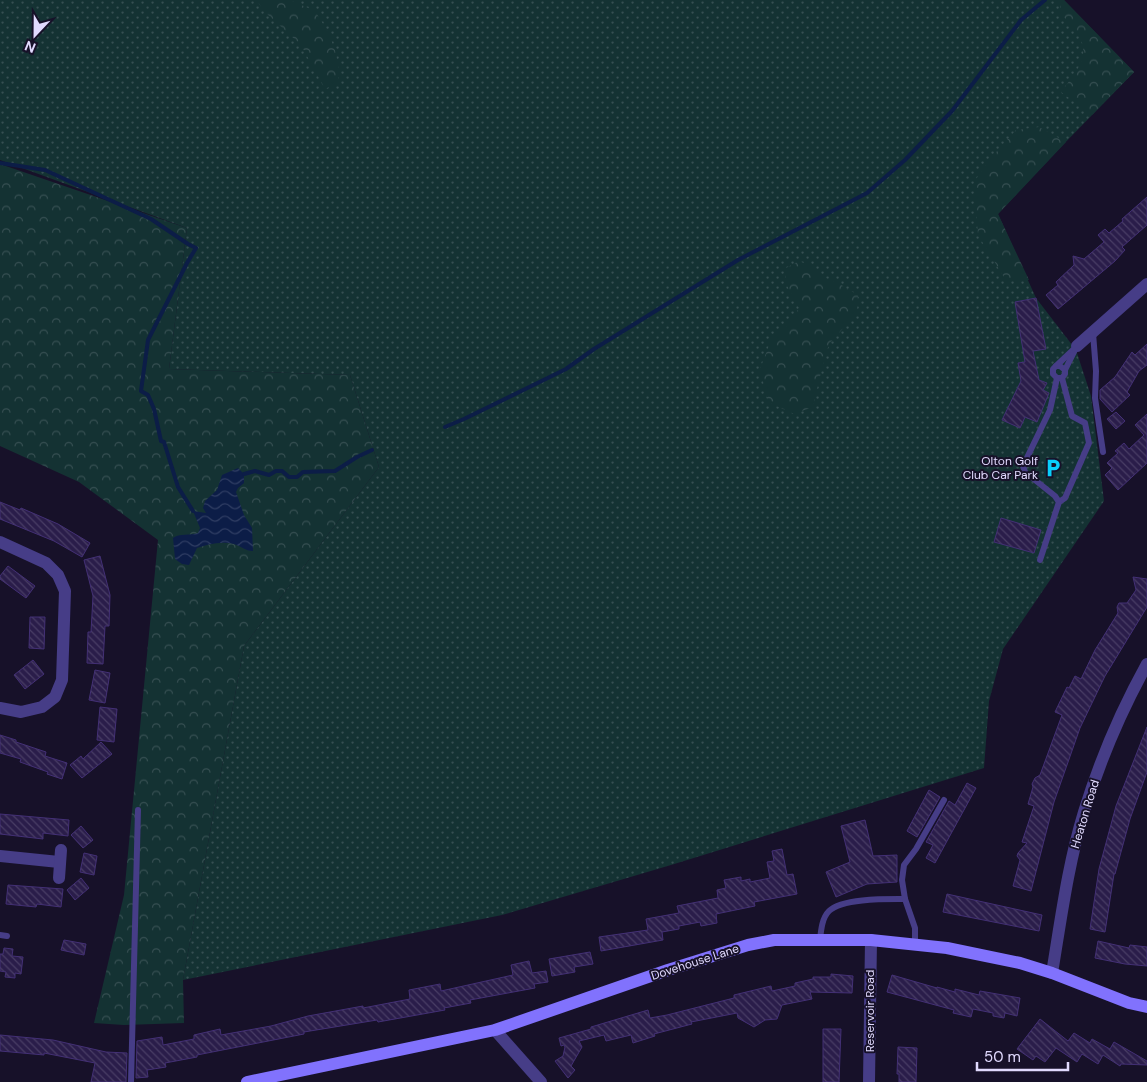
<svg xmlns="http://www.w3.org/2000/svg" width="1147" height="1082" font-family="'DM Sans',sans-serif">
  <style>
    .grass { fill: url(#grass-dots) }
    .forest { fill: url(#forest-crowns) }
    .water { fill: url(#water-waves) }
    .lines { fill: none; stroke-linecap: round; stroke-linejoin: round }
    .stream { stroke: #0c1d47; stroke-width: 4 }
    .building { fill: url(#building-back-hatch); stroke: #433075 }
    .lane { stroke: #463d87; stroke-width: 6 }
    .street { stroke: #463d87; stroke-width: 12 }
    .secondary { stroke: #8172fd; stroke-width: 12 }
    .labels { text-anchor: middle; stroke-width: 4; stroke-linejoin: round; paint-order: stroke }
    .poi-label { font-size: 12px; fill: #e1dafe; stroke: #171129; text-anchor: end }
    .street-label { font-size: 12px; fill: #e1dafe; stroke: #171129 }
  </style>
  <defs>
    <pattern id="grass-dots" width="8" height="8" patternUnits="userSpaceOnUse" patternTransform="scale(1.25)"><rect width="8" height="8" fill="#143233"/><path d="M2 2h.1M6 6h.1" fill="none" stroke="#364f52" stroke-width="1.8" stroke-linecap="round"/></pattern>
    <pattern id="forest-crowns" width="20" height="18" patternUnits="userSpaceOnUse" patternTransform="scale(1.25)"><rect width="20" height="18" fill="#143233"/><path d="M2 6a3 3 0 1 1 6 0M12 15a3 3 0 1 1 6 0" fill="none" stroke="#364f52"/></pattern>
    <pattern id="water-waves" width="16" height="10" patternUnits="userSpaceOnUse" patternTransform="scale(1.25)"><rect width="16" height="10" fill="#0c1d47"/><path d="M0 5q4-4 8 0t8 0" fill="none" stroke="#2f3d63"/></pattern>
    <pattern id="building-back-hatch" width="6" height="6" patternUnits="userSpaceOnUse" patternTransform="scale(1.25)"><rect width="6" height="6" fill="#2a1d4a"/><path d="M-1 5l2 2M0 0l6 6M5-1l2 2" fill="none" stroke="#493d65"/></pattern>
  </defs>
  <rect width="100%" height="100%" fill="#171129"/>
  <polygon class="grass" points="0,0 1064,0 1134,72 1057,151 998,214 1036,298 1076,350 1091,396 1104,501 1003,649 989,701 984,768 671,865 502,915 183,980 244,646 379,467 350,375 169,369 187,228 0,160"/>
  <g class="forest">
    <polygon points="256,0 290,0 315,11 328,32 335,50 340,73 337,83 325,89 301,45 266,13"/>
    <path d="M 1060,0 L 1064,0 L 1134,72 L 1092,115 L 1061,92 C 1066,84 1073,78 1077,70 C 1093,46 1076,30 1060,13 Z"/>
    <polygon points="1039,127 1066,142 998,214 1029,280 1005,279 978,235 974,182 990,159 1016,130"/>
    <polygon points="0,164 187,228 169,369 350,375 379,467 244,646 183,980 184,1023 124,1025 94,1023 124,895 158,540 79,482 0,446"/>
    <polygon points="799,261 811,266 823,277 838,283 858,295 857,313 829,344 819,380 813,407 794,414 768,402 760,369 771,340 790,323 799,308 785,282 786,268"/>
  </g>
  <path class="water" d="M 238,468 L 244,474 L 244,483 L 238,488 L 236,492 L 244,515 L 252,528 L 253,551 C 245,551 241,546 234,544 C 221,541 209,544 197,548 L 189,565 L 182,564 L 175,559 L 173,538 C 179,533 190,536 198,533 L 200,528 L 193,511 L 206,513 L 203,508 L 205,501 L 217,490 L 222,475 Z"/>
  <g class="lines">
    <g class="stream">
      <polyline points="0,163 45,170 151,219 188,244 196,248 187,263 148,340 141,391 148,395 154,409 161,441 164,442 178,487 193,511"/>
      <polyline points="445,427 464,419 566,369 594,349 738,260 867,193 905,160 952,111 1021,20 1045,0"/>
      <polyline points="244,474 255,471 269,475 276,471 282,471 289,477 297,477 303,472 335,471 357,457 372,450"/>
    </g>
  </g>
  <g class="building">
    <polygon points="1147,197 1147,225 1122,247 1125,250 1115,261 1058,309 1046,295 1058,285 1056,282 1074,265 1073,256 1084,259 1104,242 1098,235 1105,229 1109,233 1123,221 1122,219"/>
    <polygon points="1036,298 1046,349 1033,351 1039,380 1047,383 1043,390 1049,393 1037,422 1025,417 1020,428 1002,420 1021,381 1018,363 1025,362 1015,302"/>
    <polygon points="1147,344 1147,365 1139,371 1127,392 1130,395 1112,412 1100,399 1100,390 1115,377 1132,352 1135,355"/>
    <polygon points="1116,412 1125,421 1116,429 1107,419"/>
    <polygon points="1147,414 1147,463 1118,490 1105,475 1112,468 1107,463 1118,453 1115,451 1124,443 1129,449 1144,435 1135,425"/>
    <polygon points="0,502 20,510 21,508 58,524 90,543 82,557 54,541 0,519"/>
    <polygon points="1001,518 1041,530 1034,553 994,542"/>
    <polygon points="100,556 110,595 109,626 105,626 103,664 87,663 88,632 91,632 93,596 84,560"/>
    <polygon points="8,566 35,586 26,598 0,579 0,576"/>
    <polygon points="1133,577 1147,579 1147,607 1105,676 1080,728 1054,802 1031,891 1013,886 1020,860 1017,856 1018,853 1027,843 1022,842 1034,806 1028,804 1033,787 1032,784 1035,778 1040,775 1062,715 1055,712 1067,687 1069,688 1075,676 1081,679 1095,650 1118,613 1117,607 1119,603 1127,603 1136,590"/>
    <polygon points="30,617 45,617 44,649 29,648"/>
    <polygon points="33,660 44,674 25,689 14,675"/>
    <polygon points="95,670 110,673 105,703 89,700"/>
    <polygon points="100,707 117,709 114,742 97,740"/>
    <polygon points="1147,727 1147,772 1130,819 1115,874 1114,874 1105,932 1090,929 1099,869 1116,806"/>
    <polygon points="0,735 16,740 16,742 46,752 45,756 67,763 62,779 47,774 48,772 20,762 21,759 0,753"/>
    <polygon points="101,742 112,754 82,778 70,765 81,756 83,759"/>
    <polygon points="967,783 976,788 935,863 926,858 933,845 926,842 949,801 955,805"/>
    <polygon points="929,790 940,797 917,837 907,831"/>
    <polygon points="0,814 69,820 68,836 43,833 43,839 0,834"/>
    <polygon points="865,820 873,856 897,855 897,882 867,884 836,897 826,872 850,862 841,826"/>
    <polygon points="81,826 93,840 83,848 71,835"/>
    <polygon points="782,849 787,875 793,874 797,894 754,902 755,906 716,914 717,923 701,926 700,922 679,926 679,929 662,932 663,940 601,951 599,937 648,930 646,919 679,913 677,906 718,898 717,890 726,888 724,880 741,877 741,881 750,879 750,882 770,878 767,862 774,861 772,851"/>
    <polygon points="84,853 97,856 94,875 80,872"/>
    <polygon points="81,878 89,888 75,900 67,890"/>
    <polygon points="8,885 63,889 61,907 37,904 36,907 6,904"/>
    <polygon points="947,894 1042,915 1039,931 943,912"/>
    <polygon points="64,940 86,944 84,955 61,950"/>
    <polygon points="1098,941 1129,948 1130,945 1147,947 1147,966 1125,964 1095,958"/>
    <polygon points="4,948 13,949 12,956 23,957 21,974 15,973 15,978 5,977 6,972 0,971 0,954 3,954"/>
    <polygon points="590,952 593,964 574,967 575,972 552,976 549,959"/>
    <polygon points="529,961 532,973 546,971 548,982 534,984 535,988 470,1000 471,1003 444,1008 445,1010 378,1022 377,1020 304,1032 304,1034 197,1055 197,1057 165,1063 166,1067 147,1070 148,1077 136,1078 137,1041 162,1037 163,1045 194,1039 194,1035 220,1029 221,1035 271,1026 308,1016 363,1006 363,1008 410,999 409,990 440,984 441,991 513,975 511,965"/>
    <polygon points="831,974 853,976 852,993 810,992 812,999 782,1005 777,1019 765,1020 754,1027 738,1018 737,1013 691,1022 692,1024 654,1034 655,1036 633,1043 631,1035 606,1041 604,1035 579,1041 582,1047 571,1066 575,1070 568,1078 555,1061 563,1056 565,1047 564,1045 561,1046 559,1038 591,1029 591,1027 648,1010 650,1018 667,1015 734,998 734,995 771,986 772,991 795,986 795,983 813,979 813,977 831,977"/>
    <polygon points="892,975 937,988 937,987 955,992 955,989 979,995 980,991 1020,998 1017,1016 1005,1013 1004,1018 993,1016 993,1013 973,1009 971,1017 953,1013 954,1010 887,992"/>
    <polygon points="1040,1019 1068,1041 1074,1033 1090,1043 1092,1039 1110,1049 1114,1042 1147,1061 1147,1065 1121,1064 1120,1066 1103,1055 1098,1064 1082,1054 1077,1062 1056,1048 1045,1062 1036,1056 1033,1060 1017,1049"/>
    <polygon points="823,1029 841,1029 839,1082 823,1082"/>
    <polygon points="0,1035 53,1040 106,1052 127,1053 126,1082 91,1082 95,1063 44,1053 44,1055 0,1051"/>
    <polygon points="898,1047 917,1048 916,1082 899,1082 899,1074 897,1074"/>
  </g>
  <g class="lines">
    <g class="lane">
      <polyline points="1093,333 1096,371 1095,398 1103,452"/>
      <polyline points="1056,366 1073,350"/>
      <polyline points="1065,370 1060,366 1056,366 1053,369 1053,374 1057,378 1062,378 1065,374 1065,370 1077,346"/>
      <polyline points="1059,502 1065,498 1089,443 1085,423 1072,416 1062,378"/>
      <polyline points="1040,560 1059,502 1055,496 1025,472 1023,466 1050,410 1057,378"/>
      <polyline points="0,935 7,936"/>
      <path d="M 820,940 C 821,930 822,918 829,911 C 842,898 887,899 905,899"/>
      <polyline points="915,945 915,928 905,899 902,880 904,865 916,849 944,800"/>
      <polyline points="131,1082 138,810"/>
    </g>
    <g class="street">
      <polyline points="1077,346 1147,284"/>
      <polyline points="0,542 46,563 58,575 65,591 62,680 55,697 42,707 21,712 0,708"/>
      <polyline points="0,856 59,862"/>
      <polyline points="59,878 61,850"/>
      <path d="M 1052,973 C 1061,919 1068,864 1084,812 C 1100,760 1121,711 1147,664"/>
      <polyline points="495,1030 541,1082"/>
      <polyline points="869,1082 871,940"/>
    </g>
    <polyline class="secondary" points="247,1082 495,1030 668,970 748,945 774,940 871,940 947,948 1020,963 1052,973 1129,1003 1147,1007"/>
  </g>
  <defs>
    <g id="parking-bare" transform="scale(1.5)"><path d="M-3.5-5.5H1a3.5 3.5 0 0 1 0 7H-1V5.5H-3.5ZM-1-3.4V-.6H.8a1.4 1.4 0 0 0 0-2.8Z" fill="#09cffb" stroke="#171129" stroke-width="2.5" paint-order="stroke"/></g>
  </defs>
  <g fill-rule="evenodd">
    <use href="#parking-bare" x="1053" y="468"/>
  </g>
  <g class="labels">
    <g class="poi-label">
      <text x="1038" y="465">Olton Golf<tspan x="1038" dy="14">Club Car Park</tspan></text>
    </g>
    <g class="street-label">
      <text transform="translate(1085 814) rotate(-73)" y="4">Heaton Road</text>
      <text transform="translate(695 962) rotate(-18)" y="4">Dovehouse Lane</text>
      <text transform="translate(870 1011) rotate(-90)" y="4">Reservoir Road</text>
    </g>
  </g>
  <g transform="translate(35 35) rotate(202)" stroke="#171129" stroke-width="4" paint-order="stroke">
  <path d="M0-4L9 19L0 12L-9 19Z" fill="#e1dafe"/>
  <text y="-8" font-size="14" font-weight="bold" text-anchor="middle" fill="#e1dafe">N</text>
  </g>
  <path d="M977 1062v8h91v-8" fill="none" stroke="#e1dafe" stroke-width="2.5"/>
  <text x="984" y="1062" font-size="15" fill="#e1dafe" stroke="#171129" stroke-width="4" paint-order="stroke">50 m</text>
</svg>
